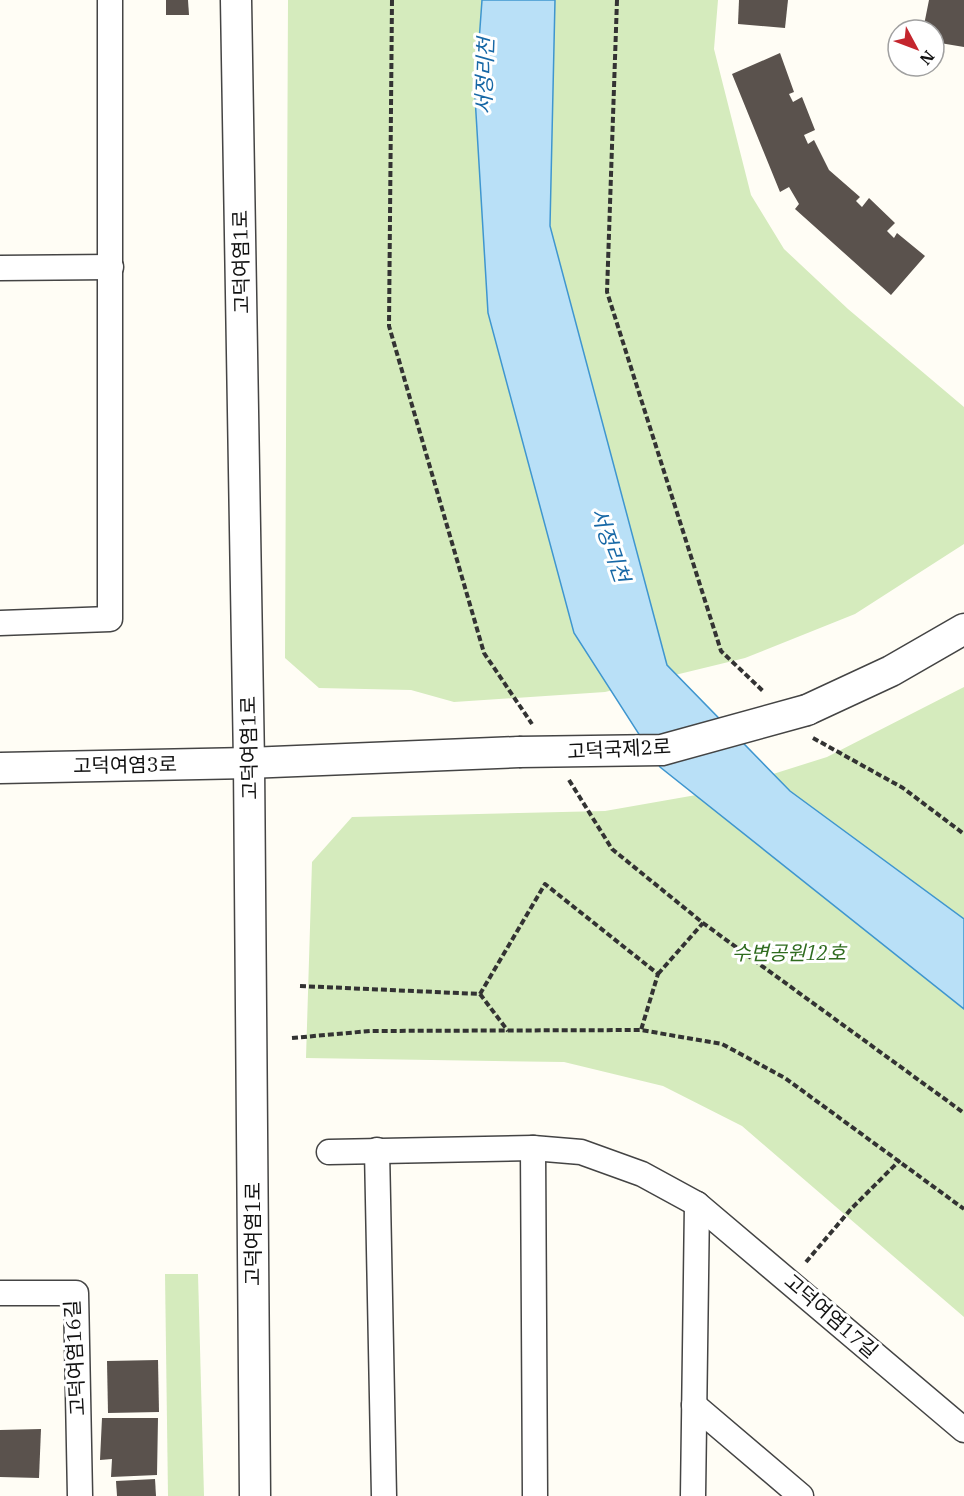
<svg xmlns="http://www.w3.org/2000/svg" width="964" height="1496" font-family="'IBM Plex Serif','Noto Sans KR',serif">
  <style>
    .green { fill: #d5ebbd }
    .water { fill: #b9e0f7; stroke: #3f96cf; stroke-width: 1.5 }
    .building { fill: #5a524d }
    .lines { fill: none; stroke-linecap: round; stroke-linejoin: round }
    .minor-casing { stroke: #444; stroke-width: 27 }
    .tertiary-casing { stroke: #444; stroke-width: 33 }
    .path { stroke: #333; stroke-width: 4; stroke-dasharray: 6 3; stroke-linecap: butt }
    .minor { stroke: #fff; stroke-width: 24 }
    .tertiary { stroke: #fff; stroke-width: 30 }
    .tertiary-bridge-casing { stroke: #444; stroke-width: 33; stroke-linecap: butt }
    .tertiary-bridge { stroke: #fff; stroke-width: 30 }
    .labels { text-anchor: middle; stroke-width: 6; stroke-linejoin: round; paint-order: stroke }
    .street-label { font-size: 20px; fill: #111; stroke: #fff }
    .park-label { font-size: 20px; font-style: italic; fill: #2f6b1f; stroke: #fff }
    .water-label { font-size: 21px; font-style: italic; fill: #1768a6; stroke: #fff }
  </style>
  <rect width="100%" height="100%" fill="#fffdf5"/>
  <g class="green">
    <polygon points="288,0 718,0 714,49 751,195 784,249 848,309 964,407 964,544 855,614 745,658 605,692 454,702 411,690 319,688 285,658"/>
    <polygon points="964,687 964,1317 742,1126 663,1086 564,1062 306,1058 312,862 352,817 605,811 719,791 827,757"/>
    <polygon points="165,1274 198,1274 204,1496 168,1496"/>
  </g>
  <polygon class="water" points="482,0 555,0 550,226 667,665 790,791 964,919 964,1009 660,767 574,633 488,313 475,97"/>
  <g class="building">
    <polygon points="166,0 188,0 189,15 166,15"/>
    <polygon points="739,0 788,0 785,28 738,24"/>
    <polygon points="929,0 964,0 964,47 934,42 934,30 923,30"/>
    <polygon points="780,53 794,92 789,94 793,102 802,97 815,130 804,135 808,144 814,140 829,170 860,197 856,201 862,207 869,198 895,223 887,231 894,238 897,233 925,256 891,295 795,209 799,204 789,187 780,192 732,74"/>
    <polygon points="158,1360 159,1412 108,1413 107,1361"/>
    <polygon points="102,1418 158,1418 157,1475 111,1477 112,1459 100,1460"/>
    <polygon points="41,1429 39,1478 0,1477 0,1430"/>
    <polygon points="155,1479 156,1496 117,1496 116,1481"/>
  </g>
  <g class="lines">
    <g class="minor-casing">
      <g id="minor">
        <polyline points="0,268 111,267"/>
        <polyline points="0,623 110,619 110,0"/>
        <polyline points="533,1148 535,1496"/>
        <polyline points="377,1150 384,1496"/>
        <polyline points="329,1152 533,1148 581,1152 642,1174 697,1204 964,1430"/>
        <polyline points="0,1293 76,1293 80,1496"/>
        <polyline points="694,1405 801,1496"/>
        <polyline points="693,1496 697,1204"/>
      </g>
    </g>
    <g class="tertiary-casing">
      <g id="tertiary">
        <polyline points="236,0 249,763 255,1496"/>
        <polyline points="807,710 891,671 964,629"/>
        <polyline points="0,768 249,763 519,752"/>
      </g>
    </g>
    <g class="path">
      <polyline points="392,0 389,326 484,653 532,724"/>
      <polyline points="617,0 607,292 721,651 764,692"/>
      <polyline points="813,738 903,788 964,834"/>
      <polyline points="569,780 612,849 703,923 964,1113"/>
      <polyline points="658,974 703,923"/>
      <polyline points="300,986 480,994 545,884 658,974 641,1030"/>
      <polyline points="480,994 508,1031"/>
      <polyline points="292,1038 370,1031 641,1030 722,1044 785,1078 964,1209"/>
      <polyline points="806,1262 851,1209 900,1160"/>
    </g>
    <use href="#minor" class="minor"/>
    <use href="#tertiary" class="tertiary"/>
    <g class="tertiary-bridge-casing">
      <polyline id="tertiary-bridge" points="519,752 662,750 807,710"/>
    </g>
    <use href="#tertiary-bridge" class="tertiary-bridge"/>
  </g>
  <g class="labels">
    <g class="street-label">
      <text transform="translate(241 262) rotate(-91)" y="7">고덕여염1로</text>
      <text transform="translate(249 748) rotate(-91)" y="7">고덕여염1로</text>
      <text transform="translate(619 749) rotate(-3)" y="7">고덕국제2로</text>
      <text transform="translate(125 765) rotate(-1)" y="7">고덕여염3로</text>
      <text transform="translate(253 1234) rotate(-90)" y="7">고덕여염1로</text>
      <text transform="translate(831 1316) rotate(41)" y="7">고덕여염17길</text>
      <text transform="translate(75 1358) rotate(-93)" y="7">고덕여염16길</text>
    </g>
    <g class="park-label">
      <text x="789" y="960">수변공원12호</text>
    </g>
    <g class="water-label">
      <text transform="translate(485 76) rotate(-88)" y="7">서정리천</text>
      <text transform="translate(610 545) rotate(71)" y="7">서정리천</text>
    </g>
  </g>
  <g transform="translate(916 48) rotate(131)"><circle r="28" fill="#ffffff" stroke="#a0a0a0" stroke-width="1.5"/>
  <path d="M0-4.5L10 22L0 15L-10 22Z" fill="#c4262e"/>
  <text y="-9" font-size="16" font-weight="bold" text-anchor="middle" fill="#111111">N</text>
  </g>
</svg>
